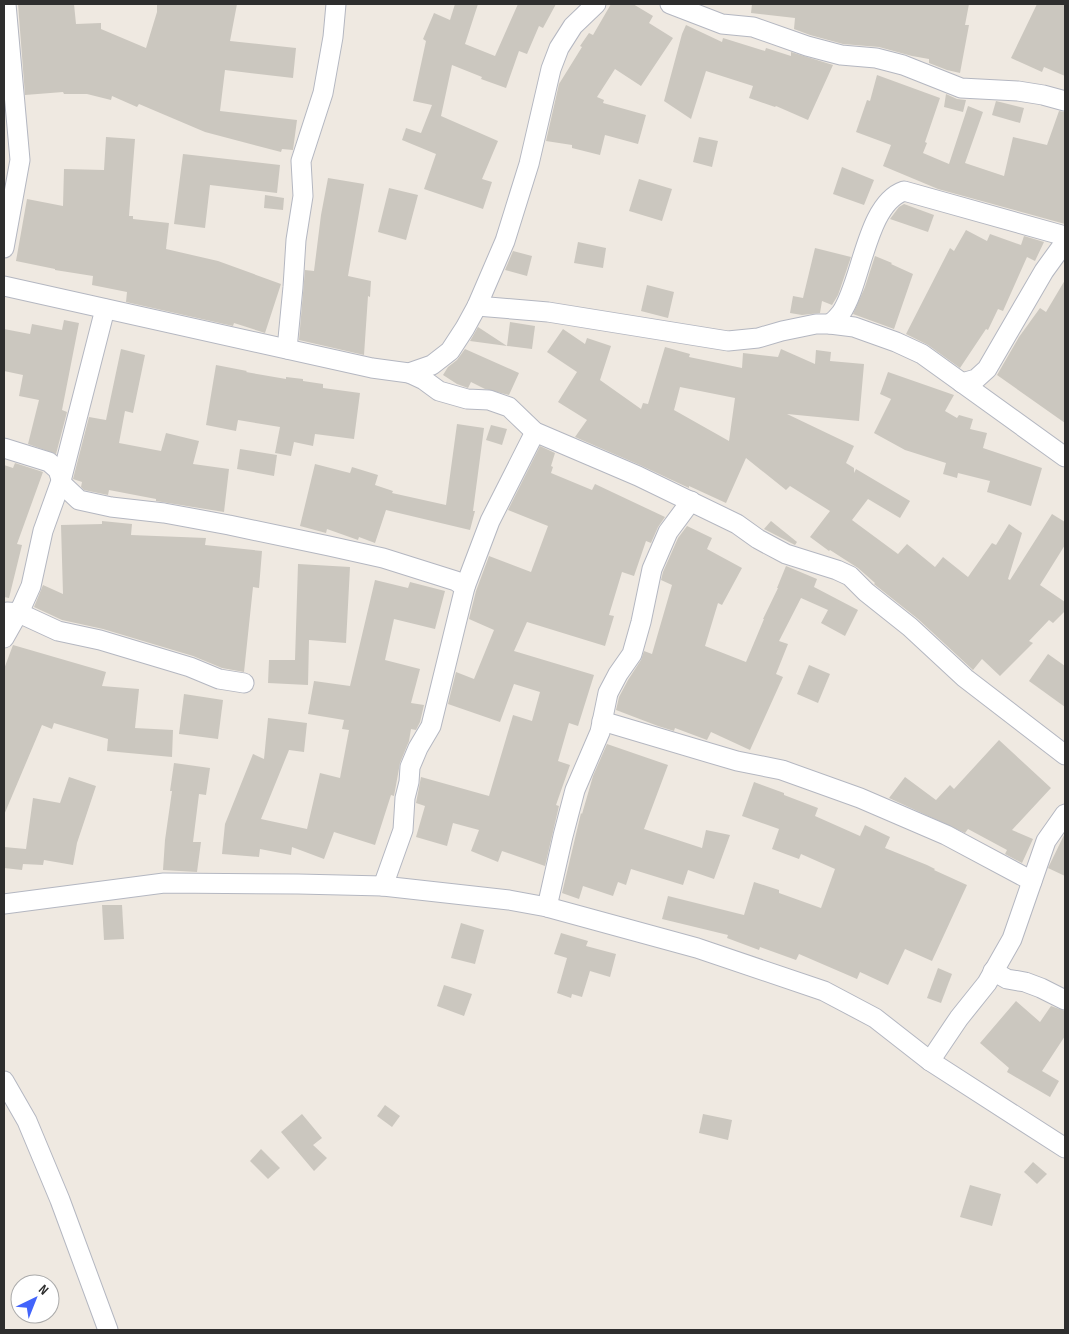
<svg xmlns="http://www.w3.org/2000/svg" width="1069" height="1334" font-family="'Sofia Sans Condensed',sans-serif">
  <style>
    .building { fill: #cbc7bf; fill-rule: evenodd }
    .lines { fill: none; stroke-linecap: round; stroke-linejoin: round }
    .minor-casing { stroke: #b4b7c1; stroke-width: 21 }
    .minor { stroke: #fff; stroke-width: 19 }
  </style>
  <rect width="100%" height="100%" fill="#efe9e1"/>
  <g class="building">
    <polygon points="18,4 74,4 76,24 101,23 101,29 146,48 157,12 157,4 237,4 230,41 296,48 293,78 225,70 220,111 297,120 293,150 282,149 281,152 205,132 139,104 137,107 112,96 111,100 87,94 64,94 63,92 25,95"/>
    <polygon points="455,4 478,4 465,44 495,56 518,4 556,4 543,28 539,26 527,54 519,51 506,88 481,79 482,77 452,65 441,116 498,141 482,179 492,182 483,209 424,189 436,154 402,140 406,128 421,133 432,105 413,101 426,41 423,39 434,13 450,20"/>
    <polygon points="611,4 633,4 653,16 649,23 673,38 641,86 615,69 597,97 604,100 603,103 646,115 638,144 605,135 600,155 572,148 572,145 546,141 559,84 582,47 580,46 589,33 593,35"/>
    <polygon points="752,4 969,4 965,25 969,25 960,73 947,70 929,63 929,59 912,56 879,47 843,44 810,35 794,29 795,18 751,13"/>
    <polygon points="1037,4 1065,4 1065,76 1044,67 1042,72 1011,58"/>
    <polygon points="686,25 722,42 723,38 765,51 766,48 791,56 791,52 833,65 808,120 776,106 775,107 749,98 753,86 706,71 691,119 664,101 682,34"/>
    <polygon points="877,75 940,98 925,142 927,143 923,153 949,164 968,106 983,112 965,163 1004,176 1013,137 1047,145 1059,111 1065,112 1065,224 938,189 883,166 891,145 856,132 867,100 870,101"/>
    <polygon points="946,94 957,99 966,100 963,112 944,107"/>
    <polygon points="996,101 1024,108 1020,123 992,115"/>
    <polygon points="106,137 135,139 129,216 133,216 133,219 169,223 166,249 218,261 281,284 265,333 234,323 233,326 126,302 127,292 92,285 93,276 55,270 55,269 16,261 27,199 63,206 64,169 104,170"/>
    <polygon points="699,137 718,141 712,167 693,162"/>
    <polygon points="183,154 280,165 277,193 210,185 205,228 174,224"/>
    <polygon points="842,167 874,180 864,205 833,194"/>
    <polygon points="328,178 364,184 348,276 371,281 370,297 368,296 364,355 299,340 305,270 314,271 321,215"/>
    <polygon points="639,179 672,189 662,221 629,211"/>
    <polygon points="389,188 418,195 406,240 378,232"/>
    <polygon points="265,195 284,198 283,210 264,208"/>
    <polygon points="904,204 934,215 928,232 890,219 899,207"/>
    <polygon points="966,230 987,241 990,234 1021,245 1024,236 1044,242 1035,261 1027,257 1003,311 998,309 988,330 986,329 960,368 928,345 906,334 950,248 954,251"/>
    <polygon points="578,242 606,248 603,268 574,263"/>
    <polygon points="815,248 851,257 838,295 832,305 822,301 820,313 802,315 790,313 793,296 803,298"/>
    <polygon points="513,251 532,256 527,276 505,270"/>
    <polygon points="875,256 892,263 891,264 913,274 894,329 853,314 865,287"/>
    <polygon points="1065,280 1065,423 997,375 1019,337 1040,308 1046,312"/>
    <polygon points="647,285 674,292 668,318 641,311"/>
    <polygon points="64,320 79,323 62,410 67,412 56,454 28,444 39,400 19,396 23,375 4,371 4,329 30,334 32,324 62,330"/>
    <polygon points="510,322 535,326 532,349 507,346"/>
    <polygon points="478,327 507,346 470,341"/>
    <path d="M 563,329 L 585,344 L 587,338 L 611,346 L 600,380 L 641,409 L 643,403 L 648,404 L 665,347 L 690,354 L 689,357 L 742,368 L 743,353 L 778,357 L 781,349 L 815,364 L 816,350 L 831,352 L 830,361 L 864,364 L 859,421 L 787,414 L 854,446 L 846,463 L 854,468 L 854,473 L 856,469 L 910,501 L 900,518 L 868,499 L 852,520 L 898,554 L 907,544 L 935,567 L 943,557 L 968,577 L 992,543 L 996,545 L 1009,524 L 1022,533 L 1008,579 L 1010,580 L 1052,514 L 1065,522 L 1065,545 L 1040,585 L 1065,602 L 1065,611 L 1053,623 L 1049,620 L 1029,641 L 1033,643 L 1000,676 L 982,659 L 973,670 L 918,619 L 874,584 L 875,583 L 858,568 L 830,550 L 829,551 L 810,537 L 830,511 L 790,486 L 786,490 L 746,458 L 726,503 L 689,486 L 689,488 L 642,466 L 575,437 L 587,420 L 558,402 L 577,372 L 547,352 ZM 680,387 L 735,398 L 729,441 L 674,410 Z"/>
    <polygon points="121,349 145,355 133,413 125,411 119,443 161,451 166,433 199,441 193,464 229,469 224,512 156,501 156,499 109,490 108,495 84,490 81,487 82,482 73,479 89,417 106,420"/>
    <polygon points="465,349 519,373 509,395 485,389 471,382 468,388 457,384 443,375 448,367 457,360"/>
    <polygon points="216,365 247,371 246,372 286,379 286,377 303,379 303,381 323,384 323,388 360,393 354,439 315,434 313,446 294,442 291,456 275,453 280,427 238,420 236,431 206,425"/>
    <polygon points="888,372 954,395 945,411 957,418 959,415 973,419 970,429 987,433 983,448 1042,468 1031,506 987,492 990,481 958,473 957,478 943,474 946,463 905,450 874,433 891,399 880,394"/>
    <polygon points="457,424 484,428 473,511 475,511 470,530 386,510 375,543 359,537 358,540 327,529 326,533 300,526 315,464 350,473 352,467 378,475 375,485 393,491 392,493 446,505"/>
    <polygon points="491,425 507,429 502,445 486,440"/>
    <polygon points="540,446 555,453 551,466 553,467 551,473 592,490 595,484 665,517 658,527 651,543 646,541 634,576 622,572 609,615 614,616 605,646 527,622 514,651 594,675 578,726 569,723 558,761 570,765 556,805 559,806 545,866 502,851 498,862 471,851 479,830 453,823 447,846 416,837 425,806 416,803 421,777 489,796 513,715 532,721 540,692 514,684 500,722 448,704 456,672 474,679 494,630 469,619 476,591 489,556 531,572 548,526 508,510"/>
    <polygon points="240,449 277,455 274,476 237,469"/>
    <polygon points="15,463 43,472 17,544 22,545 9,598 4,597 4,465 13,468"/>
    <polygon points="102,521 132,524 131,535 206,538 205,545 262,551 259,588 253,587 244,672 222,668 193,656 103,629 62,620 34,607 43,585 63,594 61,525 102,524"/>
    <polygon points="771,521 797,542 795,545 764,529"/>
    <polygon points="687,526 712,538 707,549 742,568 722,605 718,603 705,646 746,662 764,619 763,619 778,588 777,588 786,566 817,579 814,587 858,610 845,636 821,623 828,610 801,598 779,641 788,644 776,674 783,677 750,750 711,732 707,740 675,728 674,731 658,726 616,710 619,697 628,680 641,660 644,651 652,654 672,585 661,580 663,572 678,538"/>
    <polygon points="298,564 350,567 346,643 309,640 308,685 268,683 269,660 295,660"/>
    <polygon points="375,580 408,588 410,582 445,591 435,629 394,619 385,660 420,669 411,703 424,705 420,722 416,730 411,729 409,741 400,763 394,796 391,795 375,845 334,832 324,859 292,847 291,855 260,849 259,857 222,854 225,824 253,754 264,759 268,718 307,723 304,752 289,750 261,819 307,829 320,773 340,778 349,730 342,729 344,720 308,714 314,681 350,686"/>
    <polygon points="13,645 106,672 102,686 139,689 135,728 173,730 172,757 107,751 108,739 54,723 52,729 42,725 4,815 4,669"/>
    <polygon points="1048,654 1065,666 1065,707 1029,681"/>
    <polygon points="809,665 830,674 818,703 797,694"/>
    <polygon points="184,694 223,700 218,739 179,734"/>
    <polygon points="999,740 1051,788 1012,830 1033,839 1022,863 1005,854 1007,850 968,829 965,833 889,798 905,777 936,800 950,785 954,789"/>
    <polygon points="607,744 668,765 644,829 702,848 706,830 730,835 714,879 688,870 683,885 631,869 626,885 618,882 613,896 583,886 579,899 562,893 581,813 582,814 593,776"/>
    <polygon points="174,763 210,768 206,795 199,794 193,842 201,842 197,872 163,870 165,840 172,791 170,791"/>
    <polygon points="69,777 96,786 77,843 73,865 44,860 43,865 23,864 22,870 4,868 4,847 26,849 33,798 60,803"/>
    <polygon points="754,782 784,793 784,795 818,808 815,816 860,836 865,825 890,837 885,848 927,865 935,869 934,870 967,885 932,961 905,949 888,985 860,972 857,979 799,954 796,960 760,947 759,950 727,938 728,935 662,919 668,896 744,915 754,882 779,890 779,893 821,908 835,869 801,854 799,859 772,849 779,829 742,816"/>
    <polygon points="1065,833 1065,876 1048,868"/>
    <polygon points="102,905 122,905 124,939 104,940"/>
    <polygon points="461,923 484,930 475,964 451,958"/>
    <polygon points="561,933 588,941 586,946 616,954 610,977 590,971 582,997 572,994 571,998 557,993 567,958 554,954"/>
    <polygon points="938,968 952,974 941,1003 927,998"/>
    <polygon points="444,985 472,994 464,1016 437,1006"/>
    <polygon points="1016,1001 1040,1022 1051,1006 1065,1011 1065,1036 1042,1071 1059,1081 1050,1097 1007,1072 1009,1068 980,1043"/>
    <polygon points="385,1105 400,1116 392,1127 377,1116"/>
    <polygon points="302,1114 322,1138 313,1145 327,1158 314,1171 281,1132"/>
    <polygon points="703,1114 732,1120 728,1140 699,1133"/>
    <polygon points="261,1149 280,1168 268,1179 250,1161"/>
    <polygon points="1033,1162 1047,1174 1037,1184 1024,1172"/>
    <polygon points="970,1185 1001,1194 992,1226 960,1217"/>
  </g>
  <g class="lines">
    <g class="minor-casing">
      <g id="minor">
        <polyline points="670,4 722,24 753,27 807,46 841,55 876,58 903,65 961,88 1018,91 1043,95 1065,101"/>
        <polyline points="4,248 20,160 6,4"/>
        <polyline points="4,286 372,368 409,373 432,365 450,351 465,328 477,306 505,241 529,164 551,69 559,48 573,26 596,4"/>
        <polyline points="477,306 548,312 728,341 758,338 782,331 816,324 830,324 854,327 896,342 922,354 1065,457"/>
        <path d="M 830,324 C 834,321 838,317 841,313 C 862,283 866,204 904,191 L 1065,236"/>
        <polyline points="287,349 293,287 296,240 303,196 301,161 323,93 333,37 336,4"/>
        <polyline points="409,373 424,380 439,391 467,399 489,400 509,407 535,432 638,476 737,524 758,539 786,554 837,570 850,576 866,592 910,627 965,678 1065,755"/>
        <polyline points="962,383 976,379 987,369 1044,271 1065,242"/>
        <polyline points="4,448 49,462 58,470 63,485 79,500 111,507 164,513 229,525 329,546 383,558 456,581 465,587 431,726 418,748 410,767 409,782 405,798 403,830 383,886"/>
        <polyline points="465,587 490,521 535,432"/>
        <polyline points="7,612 19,613 58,631 100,640 190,667 219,679 244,683"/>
        <polyline points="4,638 22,606 31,586 43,531 61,481 105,309"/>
        <polyline points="602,721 737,761 782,770 860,798 946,835 1032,881"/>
        <polyline points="4,904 164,883 298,884 383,886 509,900 547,907 697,948 824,991 875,1018 930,1061 1065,1148"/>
        <polyline points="547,907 563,836 575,790 600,732 608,693 618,674 632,654 641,622 652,569 668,532 691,501"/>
        <polyline points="993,971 1007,979 1025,982 1041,988 1065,1000"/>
        <polyline points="930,1061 959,1018 987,983 1012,939 1046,841 1065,814"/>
        <polyline points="4,1081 27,1121 60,1200 108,1330"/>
      </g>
    </g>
    <use href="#minor" class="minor"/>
  </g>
  <rect width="1069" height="1334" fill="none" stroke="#2e2e2e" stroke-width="10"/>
  <g transform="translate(35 1299) rotate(43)"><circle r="24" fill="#ffffff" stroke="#ababab"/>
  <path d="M0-4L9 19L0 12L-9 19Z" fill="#4264fb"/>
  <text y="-8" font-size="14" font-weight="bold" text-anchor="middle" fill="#2e2e2e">N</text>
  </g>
</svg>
